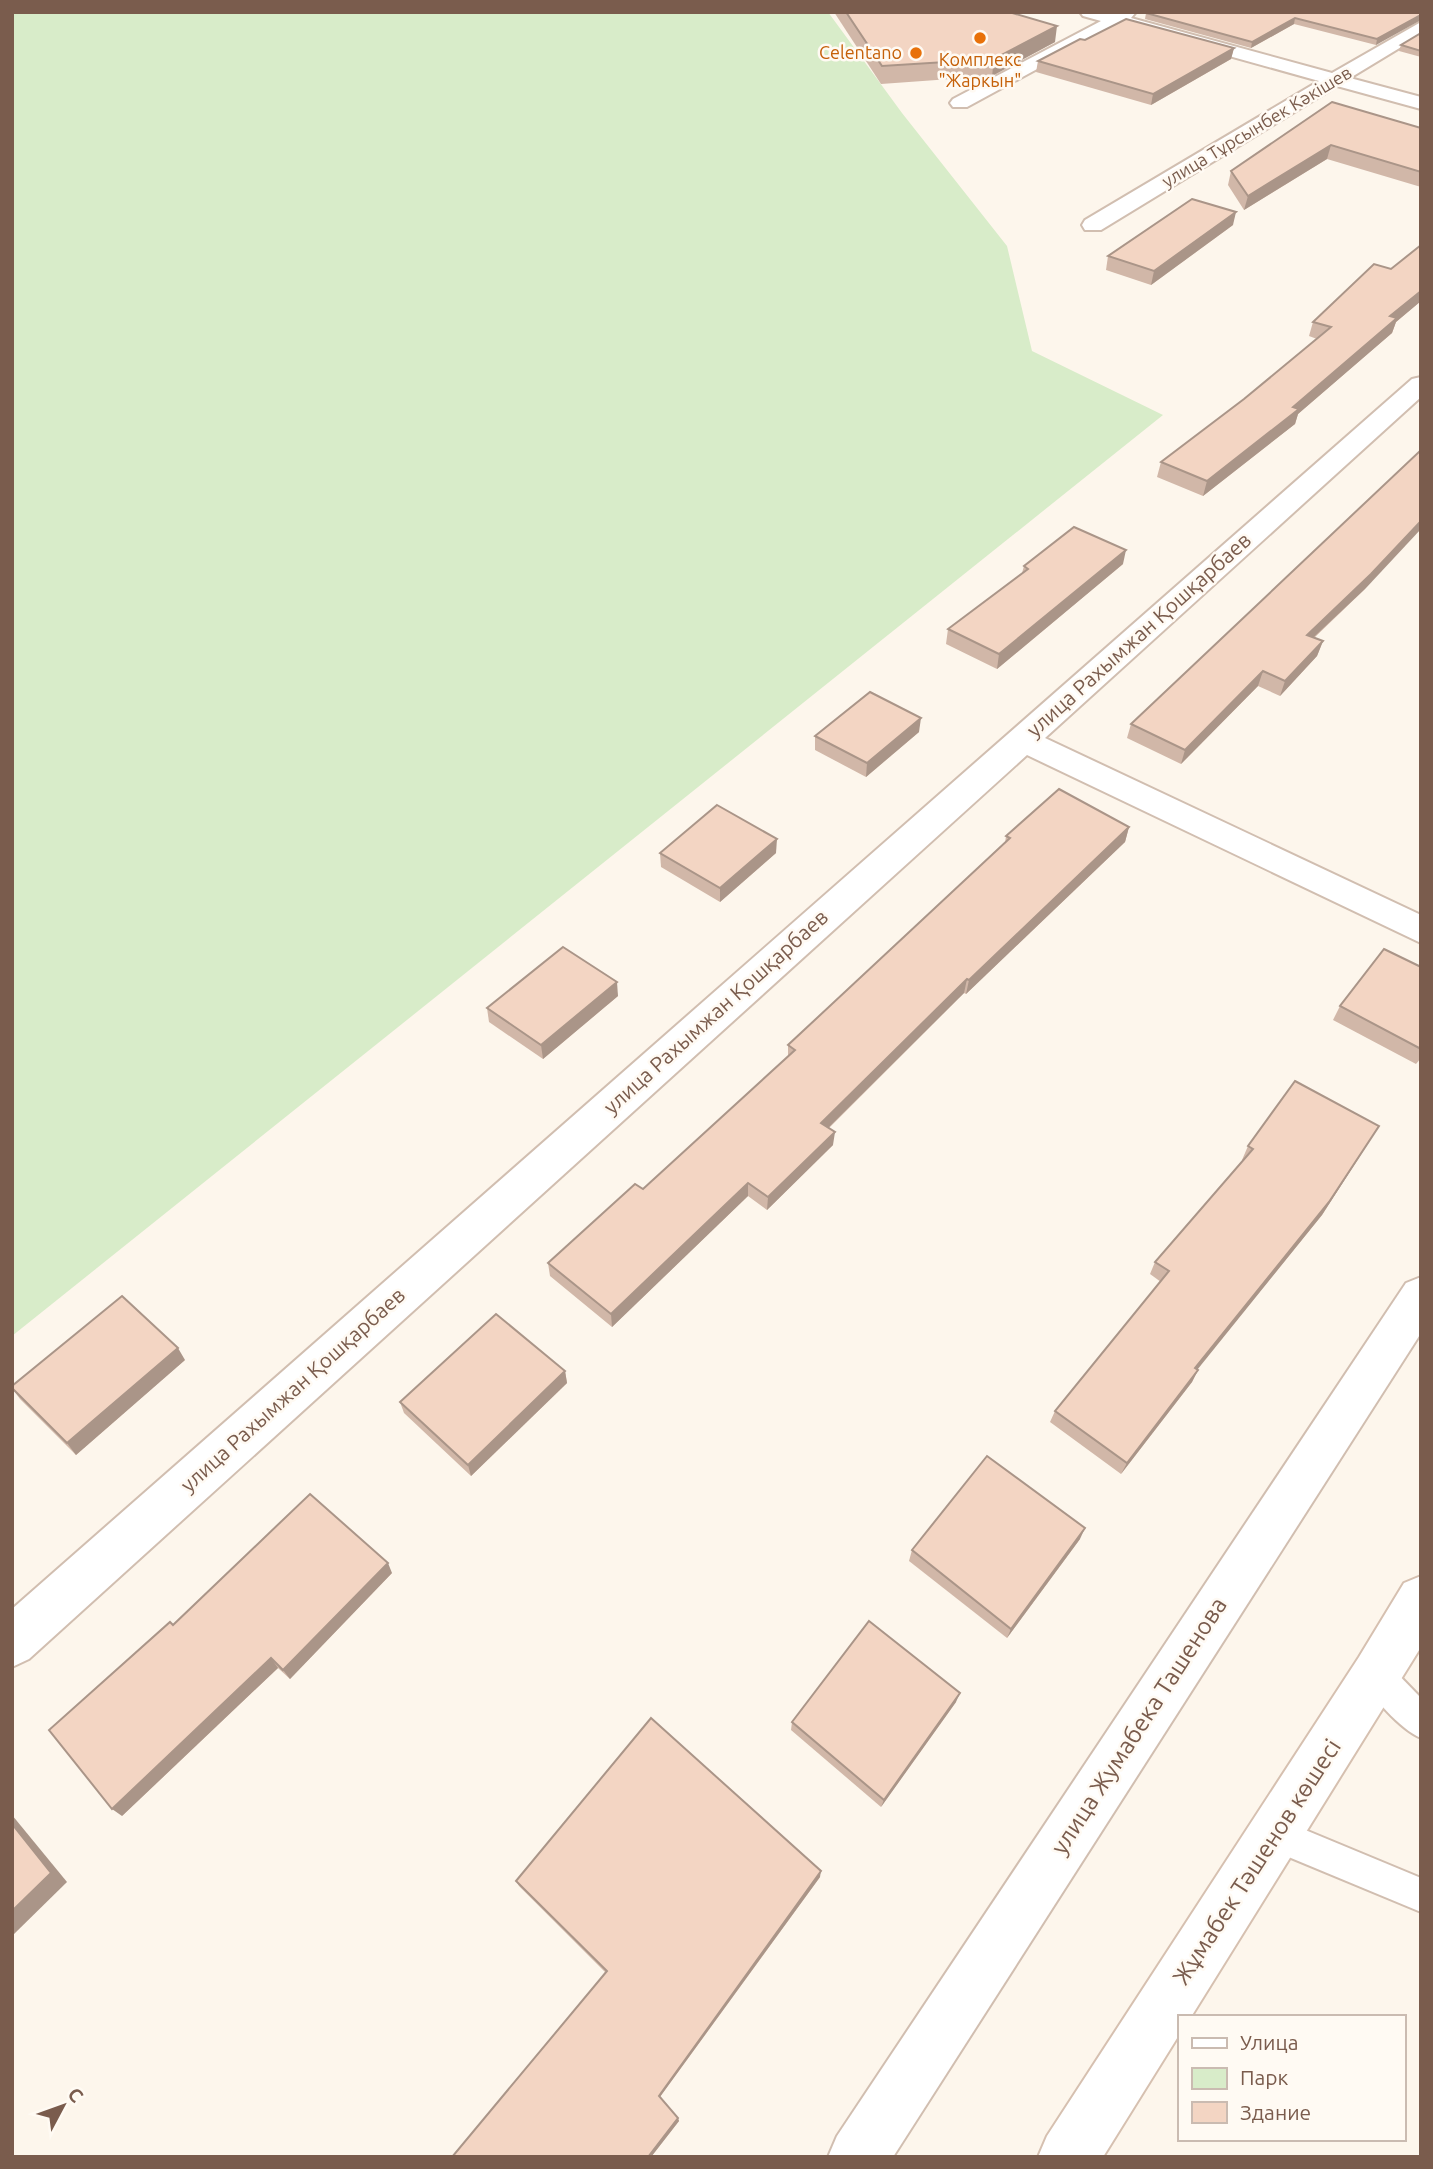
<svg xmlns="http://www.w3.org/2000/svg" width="1433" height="2169" font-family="Ubuntu,sans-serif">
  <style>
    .green { fill: #d8ecc9 }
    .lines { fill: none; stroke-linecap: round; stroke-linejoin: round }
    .service-casing { stroke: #d1beb0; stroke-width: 4 }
    .minor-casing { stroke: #d1beb0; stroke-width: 4 }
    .secondary-casing { stroke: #d6c0b0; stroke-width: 4 }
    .service { fill: #fff; fill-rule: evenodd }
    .minor { fill: #fff; fill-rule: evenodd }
    .secondary { fill: #fff; fill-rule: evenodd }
    .wall { fill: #d1b7a8 }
    .shaded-wall { fill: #aa9588 }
    .building { fill: #f3d5c3; stroke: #aa9588; stroke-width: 2 }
    .food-dot { fill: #e8710a; stroke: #fffaf3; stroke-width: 2.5 }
    .labels { text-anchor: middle; stroke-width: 5; stroke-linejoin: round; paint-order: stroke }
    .far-food-label { font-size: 18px; fill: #c56008; stroke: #fffaf3; text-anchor: end }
    .far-street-label { font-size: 18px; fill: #7a5c4d; stroke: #fffaf3 }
    .street-label { font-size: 21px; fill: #7a5c4d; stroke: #fffaf3 }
    .near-street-label { font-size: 24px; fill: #7a5c4d; stroke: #fffaf3 }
  </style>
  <rect width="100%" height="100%" fill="#fdf6ec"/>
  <polygon class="green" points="12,12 828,12 902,113 1007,246 1032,351 1163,415 12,1336"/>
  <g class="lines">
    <g class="service-casing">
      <g id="service">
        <path d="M 1377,1659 L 1388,1664 L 1421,1698 L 1421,1738 C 1401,1730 1369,1695 1361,1675 L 1366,1664 Z"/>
        <polygon points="1274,1817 1421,1878 1421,1912 1262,1846 1257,1834 1262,1822"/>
      </g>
    </g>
    <g class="minor-casing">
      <g id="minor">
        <polygon points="1080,12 1136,12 1131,18 1332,73 1421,22 1421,35 1350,78 1421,97 1421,109 1337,86 1101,230 1085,230 1082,225 1085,220 1319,81 1118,25 967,107 953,107 950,103 953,99 1101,21 1083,16"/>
        <polygon points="1421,377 1421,397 1045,738 1421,915 1421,943 1027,755 29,1659 12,1667 12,1609 1412,379"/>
        <polygon points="1421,1277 1421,1333 893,2157 828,2157 837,2136 1406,1283"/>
      </g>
    </g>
    <g class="secondary-casing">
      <polygon id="secondary" points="1421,1576 1421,1647 1191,2017 1179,2017 1179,2035 1103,2157 1038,2157 1047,2136 1359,1657 1404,1583"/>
    </g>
    <use href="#service" class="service"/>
    <use href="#minor" class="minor"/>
    <use href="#secondary" class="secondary"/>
  </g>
  <g class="wall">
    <polygon points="834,12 1009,12 1055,42 992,76 881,84"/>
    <polygon points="1421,12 1376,45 1294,24 1251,48 1145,19 1146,13"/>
    <polygon points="1421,33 1421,57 1399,51 1401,45"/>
    <polygon points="1085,40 1234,48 1231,59 1151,105 1036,72 1038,61"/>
    <polygon points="1332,102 1421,128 1421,187 1327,159 1244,210 1228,185 1231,171"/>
    <polygon points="1233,225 1151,285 1106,270 1108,256"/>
    <polygon points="1421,245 1421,301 1396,322 1392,333 1298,414 1295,424 1203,496 1157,477 1161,462 1244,399 1317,339 1309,336 1313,322 1391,269"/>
    <polygon points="1123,564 997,669 946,644 948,629 1022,573 1024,566"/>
    <polygon points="1366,588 1314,638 1323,641 1317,656 1280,696 1258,686 1181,764 1127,738 1131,724"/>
    <polygon points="919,732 866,777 815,750 815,736"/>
    <polygon points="1129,827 1125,842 966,994 964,993 829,1128 833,1145 767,1210 748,1196 612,1327 550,1276 548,1263 643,1189 788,1057 788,1045 1005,843 1006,836"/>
    <polygon points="660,853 776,853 720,902 661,867"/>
    <polygon points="1421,967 1421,1058 1416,1064 1333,1020 1340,1006"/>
    <polygon points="618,996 543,1059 489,1022 487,1008"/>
    <polygon points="1371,1139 1322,1215 1197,1369 1198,1370 1192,1382 1121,1474 1050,1422 1055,1411 1161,1282 1150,1274 1155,1262 1243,1160 1242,1160 1248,1146"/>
    <polygon points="185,1360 76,1455 20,1399 12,1388"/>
    <polygon points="565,1371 567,1383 471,1476 404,1413 400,1402"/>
    <polygon points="1080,1539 1007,1638 909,1561 912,1550"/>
    <polygon points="392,1573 290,1679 278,1668 122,1816 173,1625"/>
    <polygon points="956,1702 881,1807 791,1730 792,1722"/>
    <polygon points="820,1877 660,2097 679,2121 651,2157 606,1973 519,1886 516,1881"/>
  </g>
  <g class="shaded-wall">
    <polygon points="1421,15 1421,20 1376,45 1377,39"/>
    <polygon points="1295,18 1294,24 1251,48 1252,42"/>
    <polygon points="1057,26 1055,42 992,76 994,59"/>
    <polygon points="1234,48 1231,59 1151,105 1153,94"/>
    <polygon points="1331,145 1327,159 1244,210 1248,196"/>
    <polygon points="1236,212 1233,225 1151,285 1154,271"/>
    <polygon points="1421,291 1421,301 1396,322 1392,333 1298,414 1295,424 1203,496 1207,481 1293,407 1390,316"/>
    <polygon points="1421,521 1421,529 1366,588 1301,649 1307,635"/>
    <polygon points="1126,550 1123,564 997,669 999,654"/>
    <polygon points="1323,641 1317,656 1280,696 1285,681"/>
    <polygon points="1263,671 1258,686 1181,764 1185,750"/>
    <polygon points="921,718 919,732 866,777 867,763"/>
    <polygon points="1129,827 1125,842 966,994 969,980"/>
    <polygon points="777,839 776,853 720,902 720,888"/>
    <polygon points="967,979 964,993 820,1136 821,1123"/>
    <polygon points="617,982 618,996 543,1059 541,1045"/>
    <polygon points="1379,1126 1322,1215 1189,1380 1195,1368"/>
    <polygon points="835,1132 833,1145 767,1210 768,1197"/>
    <polygon points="748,1183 748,1196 612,1327 611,1314"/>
    <polygon points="178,1348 185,1360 76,1455 67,1443"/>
    <polygon points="1198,1370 1192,1382 1121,1474 1127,1463"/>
    <polygon points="565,1371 567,1383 471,1476 468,1465"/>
    <polygon points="1085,1528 1080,1539 1007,1638 1011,1629"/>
    <polygon points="388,1563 392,1573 290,1679 283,1670"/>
    <polygon points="271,1658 278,1668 122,1816 112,1809"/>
    <polygon points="960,1693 956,1702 881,1807 884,1800"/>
    <polygon points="12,1815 67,1882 12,1936"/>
    <polygon points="821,1871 820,1877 659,2098 659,2096"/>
    <polygon points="678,2118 679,2121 651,2157 648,2157"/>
  </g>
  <g class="building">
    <polygon points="846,12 1009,12 1057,26 994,59 882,66"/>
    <polygon points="1148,12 1421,12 1421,15 1377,39 1295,18 1252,42 1146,13"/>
    <polygon points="1126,19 1234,48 1153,94 1038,61 1080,39 1085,40"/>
    <polygon points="1421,33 1421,51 1401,45"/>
    <polygon points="1332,102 1421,128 1421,172 1331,145 1248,196 1231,171"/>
    <polygon points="1192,199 1236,212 1154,271 1108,256"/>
    <polygon points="1421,245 1421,291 1390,316 1397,318 1293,407 1299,409 1207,481 1161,462 1244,399 1331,327 1313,322 1374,264 1391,269"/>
    <polygon points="1421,450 1421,521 1371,574 1307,635 1323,641 1285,681 1263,671 1185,750 1131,724"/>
    <polygon points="1074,527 1126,550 999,654 948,629 1028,569 1024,566"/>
    <polygon points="870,692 921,718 867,763 815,736"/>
    <polygon points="1059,789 1129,827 969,980 967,979 821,1123 835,1132 768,1197 748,1183 611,1314 548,1263 635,1184 643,1189 795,1050 788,1045 1010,838 1006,836"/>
    <polygon points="717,805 777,839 720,888 660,853"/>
    <polygon points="563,947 617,982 541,1045 487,1008"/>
    <polygon points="1384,949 1421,967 1421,1049 1340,1006"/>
    <polygon points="1295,1081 1379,1126 1329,1202 1195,1368 1198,1370 1127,1463 1055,1411 1169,1271 1155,1262 1253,1149 1248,1146"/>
    <polygon points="122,1296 178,1348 67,1443 12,1388 12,1386"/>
    <polygon points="496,1314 565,1371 468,1465 400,1402"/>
    <polygon points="987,1456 1085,1528 1011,1629 912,1550"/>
    <polygon points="310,1494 388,1563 283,1670 271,1658 112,1809 49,1730 170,1622 173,1625"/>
    <polygon points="869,1621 960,1693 884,1800 792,1722"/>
    <polygon points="651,1718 821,1871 659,2096 678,2118 648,2157 452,2157 607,1971 516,1881"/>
    <polygon points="12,1824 51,1873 12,1911"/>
  </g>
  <g class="food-dot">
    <circle cx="980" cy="38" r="7"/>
    <circle cx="916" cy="53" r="7"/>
  </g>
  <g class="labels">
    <g class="far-food-label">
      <text x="902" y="59">Celentano</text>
      <text x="980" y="66" text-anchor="middle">Комплекс<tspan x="980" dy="21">"Жаркын"</tspan></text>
    </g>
    <g class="far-street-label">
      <text transform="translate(1257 127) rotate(-31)" y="6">улица Тұрсынбек Кәкішев</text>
    </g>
    <g class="street-label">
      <text transform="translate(1139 635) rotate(-42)" y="7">улица Рахымжан Қошқарбаев</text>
      <text transform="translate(716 1012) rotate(-42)" y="7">улица Рахымжан Қошқарбаев</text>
      <text transform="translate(293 1390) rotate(-42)" y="7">улица Рахымжан Қошқарбаев</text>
    </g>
    <g class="near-street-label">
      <text transform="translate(1139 1726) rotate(-57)" y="8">улица Жумабека Ташенова</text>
      <text transform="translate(1257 1862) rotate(-57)" y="8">Жұмабек Тәшенов көшесі</text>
    </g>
  </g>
  <rect width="1433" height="2169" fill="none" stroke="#7a5c4d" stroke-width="28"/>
  <rect x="1178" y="2015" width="228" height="126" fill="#fffaf3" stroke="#cabbb1" stroke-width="2"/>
  <rect x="1192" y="2038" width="35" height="10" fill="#ffffff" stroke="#cabbb1" stroke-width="2"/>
  <text x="1240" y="2050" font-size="21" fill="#7a5c4d">Улица</text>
  <rect x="1192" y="2068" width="35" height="21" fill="#d8ecc9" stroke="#cabbb1" stroke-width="2"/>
  <text x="1240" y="2085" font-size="21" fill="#7a5c4d">Парк</text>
  <rect x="1192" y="2102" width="35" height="21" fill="#f3d5c3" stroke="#cabbb1" stroke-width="2"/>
  <text x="1240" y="2120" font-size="21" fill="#7a5c4d">Здание</text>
  <g transform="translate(63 2106) rotate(49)" stroke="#fffaf3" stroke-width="5" paint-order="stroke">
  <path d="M0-5L12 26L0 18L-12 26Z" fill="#7a5c4d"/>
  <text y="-10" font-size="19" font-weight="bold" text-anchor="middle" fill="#7a5c4d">С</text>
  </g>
</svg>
